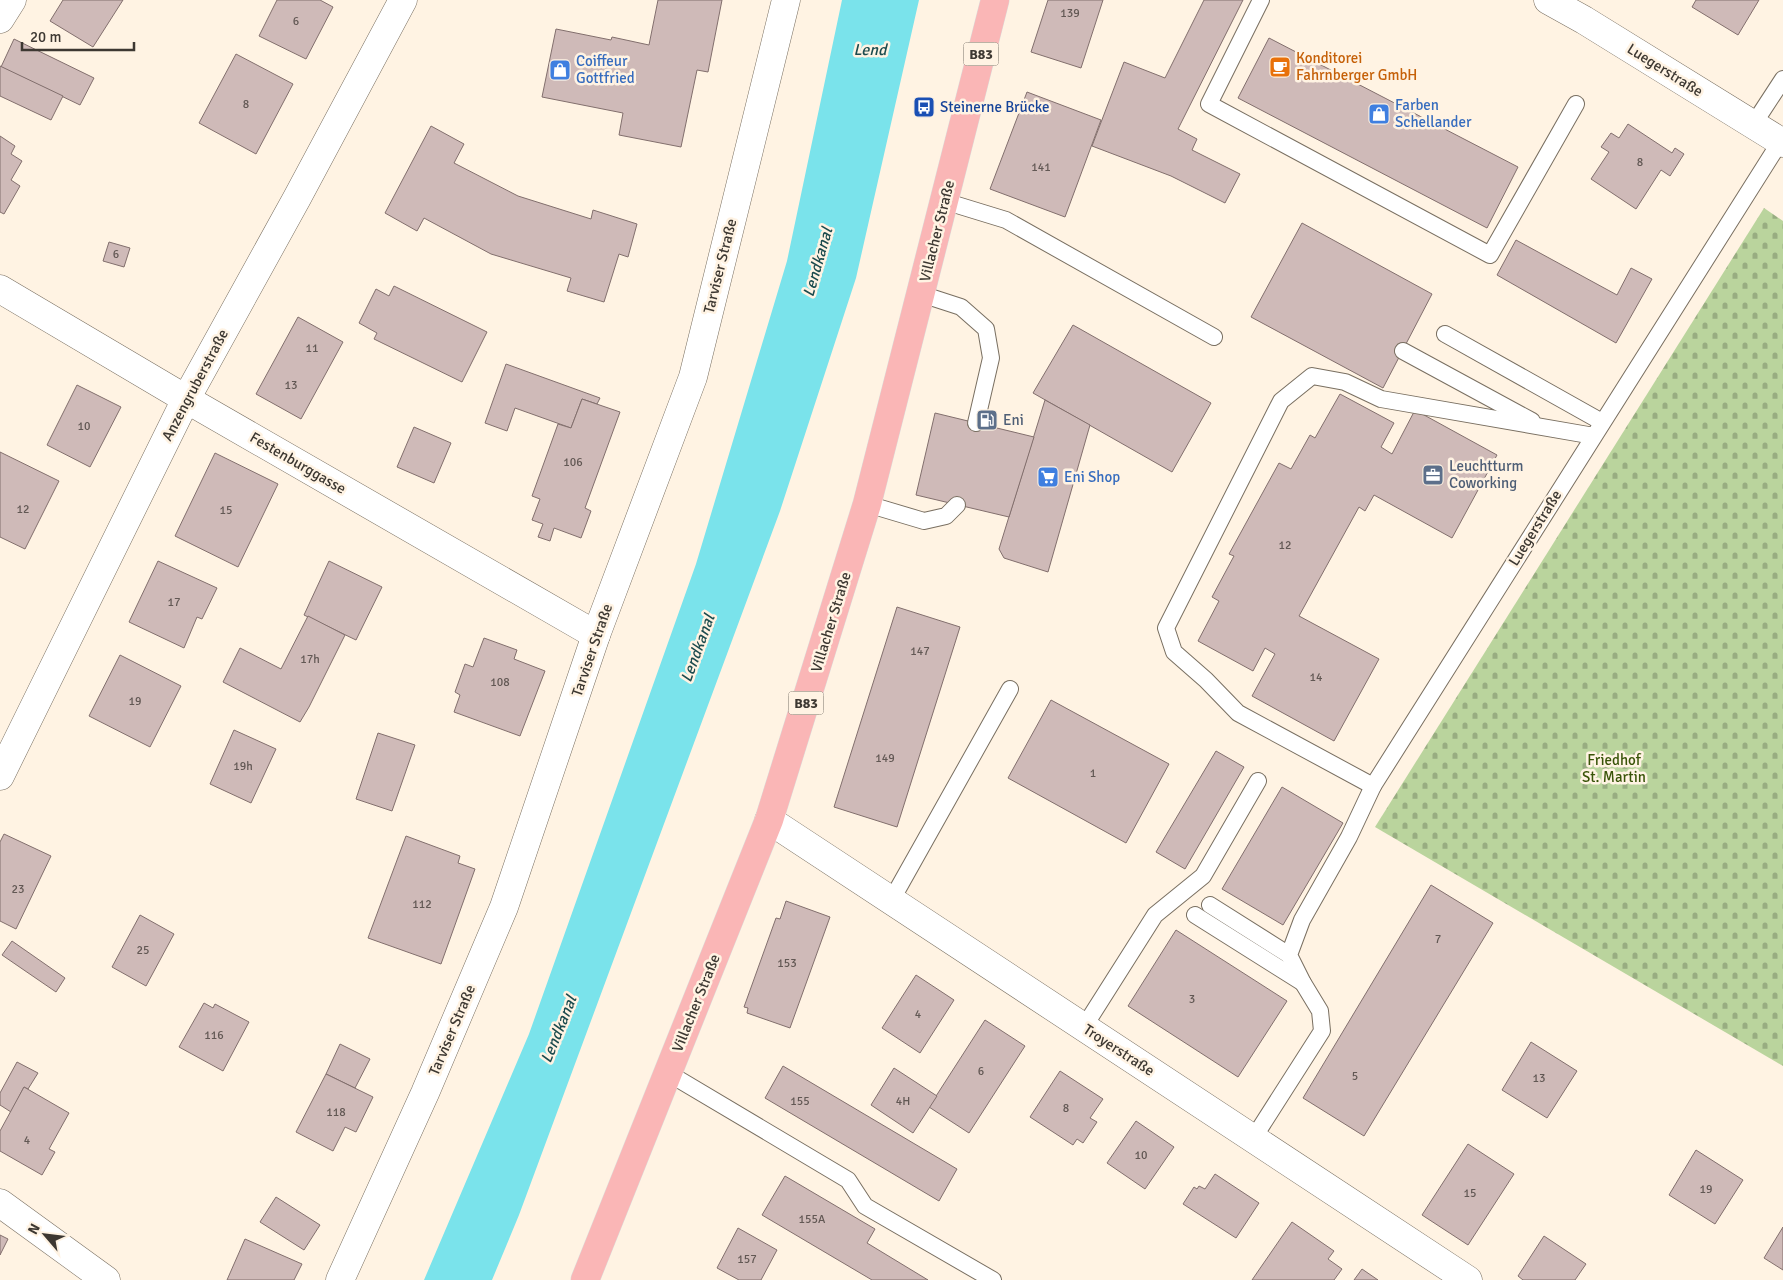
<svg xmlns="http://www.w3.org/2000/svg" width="1783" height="1280" font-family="Signika,sans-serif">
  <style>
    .cemetery { fill: url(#cemetery-stones) }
    .water { fill: #7ae3eb }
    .building { fill: #cfbab8; stroke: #826f6d }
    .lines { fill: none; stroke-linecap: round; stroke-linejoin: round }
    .lane-casing { stroke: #796f61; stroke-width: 18 }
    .street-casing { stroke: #796f61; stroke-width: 29 }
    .secondary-casing { stroke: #796f61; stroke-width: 29 }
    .primary-casing { stroke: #dcdbda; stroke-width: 29 }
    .lane { stroke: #fff; stroke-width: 16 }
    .street { stroke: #fff; stroke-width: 28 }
    .secondary { stroke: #fff; stroke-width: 28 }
    .primary { stroke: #fab6b6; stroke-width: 28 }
    .labels { text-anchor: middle; stroke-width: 5; stroke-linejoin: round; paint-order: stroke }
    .number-label { font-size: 12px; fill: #625854 }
    .shield { fill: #fff3e3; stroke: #777067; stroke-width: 1 }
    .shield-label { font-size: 14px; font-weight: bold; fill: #3d3832 }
    .food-label { font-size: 15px; fill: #c56008; stroke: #fff3e3; text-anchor: start }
    .shop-label { font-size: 15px; fill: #366cbe; stroke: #fff3e3; text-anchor: start }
    .street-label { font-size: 15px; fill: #3d3832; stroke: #fff3e3 }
    .transit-label { font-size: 15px; fill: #164399; stroke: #fff3e3; text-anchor: start }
    .service-label { font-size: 15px; fill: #4e5e75; stroke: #fff3e3; text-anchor: start }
    .park-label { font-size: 15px; fill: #395408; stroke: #fff3e3 }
    .water-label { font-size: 16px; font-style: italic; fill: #1b4b4e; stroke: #fff3e3 }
  </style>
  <defs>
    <pattern id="cemetery-stones" width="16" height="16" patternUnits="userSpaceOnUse" patternTransform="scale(1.25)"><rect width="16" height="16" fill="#bad49d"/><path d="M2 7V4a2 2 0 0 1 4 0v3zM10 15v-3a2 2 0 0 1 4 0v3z" fill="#98ad81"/></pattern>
  </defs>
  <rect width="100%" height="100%" fill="#fff3e3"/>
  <polygon class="cemetery" points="1764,208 1783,221 1783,1066 1375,827"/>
  <polygon class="water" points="842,0 919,0 856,278 780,511 519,1215 492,1280 424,1280 529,1034 696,564 787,261"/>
  <g class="building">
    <polygon points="63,0 123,0 93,47 50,21"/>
    <polygon points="277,0 320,0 333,7 306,59 259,36"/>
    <polygon points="658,0 722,0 708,72 697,70 681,147 619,135 623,113 542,97 556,29 611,40 612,37 649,45"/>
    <polygon points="1048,0 1103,0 1081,68 1031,52"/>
    <polygon points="1204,0 1243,0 1178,129 1197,139 1192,150 1240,174 1225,203 1171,176 1092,146 1124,62 1165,78"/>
    <polygon points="1696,0 1759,0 1738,35 1692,7"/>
    <polygon points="1269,38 1518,167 1487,228 1238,98"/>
    <polygon points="14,39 94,78 80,105 1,67"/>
    <polygon points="236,54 293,84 256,154 199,123"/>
    <polygon points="0,66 63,96 51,120 0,96"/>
    <polygon points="1027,92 1101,120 1065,217 990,189"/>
    <polygon points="1628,124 1672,153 1675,148 1684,154 1670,176 1661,170 1636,209 1591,179 1609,152 1601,147 1611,133 1619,138"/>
    <polygon points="431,126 464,144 454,163 518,196 591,219 593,210 637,224 628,257 619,254 604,302 567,291 571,278 491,254 424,218 417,231 385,213"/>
    <polygon points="0,136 15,146 11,154 22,161 11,180 20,186 4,214 0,212"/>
    <polygon points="1302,223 1432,294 1383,388 1251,317"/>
    <polygon points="1516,240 1617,295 1631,268 1652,279 1616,343 1497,275"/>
    <polygon points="109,242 130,248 124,267 103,261"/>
    <polygon points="394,286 487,332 462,382 374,339 377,333 359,323 376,289 389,296"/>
    <polygon points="298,317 343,342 301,419 256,394"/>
    <polygon points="1073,325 1211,403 1172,472 1033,393"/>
    <polygon points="506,364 600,398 597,404 582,399 571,428 515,408 507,431 485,423"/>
    <polygon points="77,385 121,407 90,467 47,445"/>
    <polygon points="1340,394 1394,423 1381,447 1392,454 1415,410 1497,455 1452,538 1374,495 1365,511 1359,507 1299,616 1379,659 1334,741 1252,696 1275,654 1265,648 1253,671 1198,641 1219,601 1212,597 1234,556 1229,554 1279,463 1291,469 1310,435 1315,438"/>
    <polygon points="582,399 620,412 585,508 591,511 581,538 554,528 550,541 538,537 543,524 532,520 540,499 532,496 558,424 571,428"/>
    <polygon points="1045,400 1090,425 1048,572 1004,558 999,549"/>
    <polygon points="935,413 1034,437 1009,517 916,495"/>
    <polygon points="414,427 451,443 434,483 397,467"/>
    <polygon points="0,452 59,481 25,549 0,537"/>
    <polygon points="215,453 278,484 238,567 175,536"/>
    <polygon points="158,561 217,588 202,619 197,617 184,648 129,622"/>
    <polygon points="329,561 382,587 356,640 304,615"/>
    <polygon points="897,607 960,627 897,827 834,807"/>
    <polygon points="308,616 345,635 309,707 300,722 223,682 240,648 281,669"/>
    <polygon points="484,638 517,650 514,659 545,671 520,736 454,712 460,695 455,692 465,664 473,667"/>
    <polygon points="120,655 181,686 150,747 89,716"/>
    <polygon points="1051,700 1169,764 1126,843 1008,778"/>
    <polygon points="234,730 276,749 251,803 210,784"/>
    <polygon points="378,733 415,745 392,811 356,799"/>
    <polygon points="1216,751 1244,767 1185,869 1156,852"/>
    <polygon points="1282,787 1343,823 1283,925 1222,889"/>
    <polygon points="4,834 51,856 16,929 0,921 0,842"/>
    <polygon points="406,836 460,856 458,863 475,869 441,964 368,938"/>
    <polygon points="1431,885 1493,923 1364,1136 1303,1098"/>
    <polygon points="786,901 830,917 790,1028 747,1013 748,1008 744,1007 776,918 780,919"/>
    <polygon points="140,915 174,934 146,986 112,967"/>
    <polygon points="1176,930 1287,1001 1238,1077 1128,1006"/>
    <polygon points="12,941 65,978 56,992 2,955"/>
    <polygon points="916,975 954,1000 920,1053 882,1028"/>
    <polygon points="204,1003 213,1008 215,1004 249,1022 223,1071 179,1047"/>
    <polygon points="985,1020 1025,1046 969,1133 929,1107"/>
    <polygon points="1531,1042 1577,1071 1547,1118 1502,1090"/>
    <polygon points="340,1044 370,1059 355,1088 326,1074"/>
    <polygon points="17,1062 38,1073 28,1089 24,1087 11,1112 0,1105 0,1093"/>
    <polygon points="783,1066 957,1169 939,1201 765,1098"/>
    <polygon points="894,1068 937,1096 913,1133 871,1105"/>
    <polygon points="1060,1071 1103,1099 1090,1118 1097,1122 1083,1143 1077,1139 1073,1145 1030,1117"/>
    <polygon points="326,1074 373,1097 356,1132 345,1127 333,1151 296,1132"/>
    <polygon points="24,1087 69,1113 49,1149 55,1152 42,1175 0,1151 0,1131"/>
    <polygon points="1136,1121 1174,1147 1145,1189 1107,1163"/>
    <polygon points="1468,1144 1514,1174 1468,1245 1422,1215"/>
    <polygon points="1696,1150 1743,1180 1715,1224 1669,1195"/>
    <polygon points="1215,1174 1259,1203 1236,1238 1183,1204 1194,1187 1197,1189 1199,1186 1205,1189"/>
    <polygon points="785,1176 875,1229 867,1243 928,1280 872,1280 762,1215"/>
    <polygon points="276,1197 320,1225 304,1250 260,1222"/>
    <polygon points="1292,1222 1334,1251 1328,1259 1342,1269 1334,1280 1252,1280"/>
    <polygon points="1783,1227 1783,1270 1764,1258"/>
    <polygon points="738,1228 777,1250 761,1280 739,1280 717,1268"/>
    <polygon points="0,1235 8,1239 0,1255"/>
    <polygon points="1544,1236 1586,1264 1575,1280 1523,1280 1518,1276"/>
    <polygon points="245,1239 302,1264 294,1280 227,1280"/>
    <polygon points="1362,1269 1378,1280 1354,1280"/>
  </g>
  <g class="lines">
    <g class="lane-casing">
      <g id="lane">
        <polyline points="1261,0 1209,104 1490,255 1576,104"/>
        <polyline points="1753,125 1783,79"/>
        <polyline points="944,201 1006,220 1214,337"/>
        <polyline points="921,294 961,307 986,329 991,358 976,423"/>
        <polyline points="1445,334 1602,422"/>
        <polyline points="1403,351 1532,421"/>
        <polyline points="1594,436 1381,399 1345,382 1312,376 1281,401 1166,628 1174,652 1206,680 1238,713 1373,786 1780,142"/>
        <polyline points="867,504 924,521 946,516 957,505"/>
        <polyline points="891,901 1010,689"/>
        <polyline points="1210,905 1289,955"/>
        <polyline points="1195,915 1303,983"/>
        <polyline points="1084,1027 1155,915 1203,876 1258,781"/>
        <polyline points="668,1073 848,1180 865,1206 993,1280"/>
        <polyline points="1253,1139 1322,1031 1320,1011 1303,983 1289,955 1302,920 1349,837 1373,786"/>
      </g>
    </g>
    <g class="street-casing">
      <g id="street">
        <polyline points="0,19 12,0"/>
        <polyline points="0,289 186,399 596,635"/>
        <polyline points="0,776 186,399 297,198 403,0"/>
        <polyline points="769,820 1468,1280"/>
        <polyline points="0,1203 106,1280"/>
        <polyline points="340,1280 425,1093 504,907 596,635 693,377 786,0"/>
      </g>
    </g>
    <g class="secondary-casing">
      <polyline id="secondary" points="1548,0 1584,20 1783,143"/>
    </g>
    <g class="primary-casing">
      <polyline id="primary" points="585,1280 769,820 867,504 995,0"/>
    </g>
    <use href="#lane" class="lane"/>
    <use href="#street" class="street"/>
    <use href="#secondary" class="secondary"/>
    <use href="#primary" class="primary"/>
  </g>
  <defs>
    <g id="cafe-square" transform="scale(1.125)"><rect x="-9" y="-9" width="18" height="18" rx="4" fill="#e8710a" stroke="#fff3e3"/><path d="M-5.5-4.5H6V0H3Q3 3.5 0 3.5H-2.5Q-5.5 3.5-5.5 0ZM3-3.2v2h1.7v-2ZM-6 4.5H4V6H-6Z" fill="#fff"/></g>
    <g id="shop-square" transform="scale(1.125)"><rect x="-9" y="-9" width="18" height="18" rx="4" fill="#3f7fe0" stroke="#fff3e3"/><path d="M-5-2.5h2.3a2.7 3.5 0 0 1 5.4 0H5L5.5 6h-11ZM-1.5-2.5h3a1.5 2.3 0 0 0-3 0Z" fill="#fff"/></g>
    <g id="bus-square" transform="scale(1.125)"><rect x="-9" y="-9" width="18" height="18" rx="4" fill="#1a4fb4" stroke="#fff3e3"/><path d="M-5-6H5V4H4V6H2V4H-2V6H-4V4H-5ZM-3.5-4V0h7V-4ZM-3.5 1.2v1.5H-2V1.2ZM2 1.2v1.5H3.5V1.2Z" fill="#fff"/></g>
    <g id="fuel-square" transform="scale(1.125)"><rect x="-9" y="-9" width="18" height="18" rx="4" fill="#5c6f8a" stroke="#fff3e3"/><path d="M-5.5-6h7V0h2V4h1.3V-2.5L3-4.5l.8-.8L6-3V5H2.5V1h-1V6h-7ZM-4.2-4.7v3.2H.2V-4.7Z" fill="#fff"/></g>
    <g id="office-square" transform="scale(1.125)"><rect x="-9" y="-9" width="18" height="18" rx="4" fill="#5c6f8a" stroke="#fff3e3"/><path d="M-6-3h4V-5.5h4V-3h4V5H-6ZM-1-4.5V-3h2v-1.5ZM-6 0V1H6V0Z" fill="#fff"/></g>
    <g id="supermarket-square" transform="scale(1.125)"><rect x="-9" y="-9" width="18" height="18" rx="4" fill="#3f7fe0" stroke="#fff3e3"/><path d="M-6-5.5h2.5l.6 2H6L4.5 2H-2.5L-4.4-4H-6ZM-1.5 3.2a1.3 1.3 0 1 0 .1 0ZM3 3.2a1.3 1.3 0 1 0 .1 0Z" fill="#fff"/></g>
  </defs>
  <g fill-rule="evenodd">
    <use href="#cafe-square" x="1280" y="67"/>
    <use href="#shop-square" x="560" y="70"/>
    <use href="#bus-square" x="924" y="107"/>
    <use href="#shop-square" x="1379" y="114"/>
    <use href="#fuel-square" x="987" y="420"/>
    <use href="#office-square" x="1433" y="475"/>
    <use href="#supermarket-square" x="1048" y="477"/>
  </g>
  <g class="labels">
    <g class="number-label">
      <text x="1070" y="17">139</text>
      <text x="296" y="25">6</text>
      <text x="246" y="108">8</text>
      <text x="1640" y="166">8</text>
      <text x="1041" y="171">141</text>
      <text x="116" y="258">6</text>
      <text x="312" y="352">11</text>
      <text x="291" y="389">13</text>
      <text x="84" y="430">10</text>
      <text x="573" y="466">106</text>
      <text x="23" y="513">12</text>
      <text x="226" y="514">15</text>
      <text x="1285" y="549">12</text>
      <text x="174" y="606">17</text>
      <text x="920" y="655">147</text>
      <text x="310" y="663">17h</text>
      <text x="1316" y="681">14</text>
      <text x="500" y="686">108</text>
      <text x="135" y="705">19</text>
      <text x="885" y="762">149</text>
      <text x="243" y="770">19h</text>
      <text x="1093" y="777">1</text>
      <text x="18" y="893">23</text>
      <text x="422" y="908">112</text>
      <text x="1438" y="943">7</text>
      <text x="143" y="954">25</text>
      <text x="787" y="967">153</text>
      <text x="1192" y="1003">3</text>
      <text x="918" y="1018">4</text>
      <text x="214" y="1039">116</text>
      <text x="981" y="1075">6</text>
      <text x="1355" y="1080">5</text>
      <text x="1539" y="1082">13</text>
      <text x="800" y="1105">155</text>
      <text x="903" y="1105">4H</text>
      <text x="1066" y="1112">8</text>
      <text x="336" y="1116">118</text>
      <text x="27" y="1144">4</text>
      <text x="1141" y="1159">10</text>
      <text x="1706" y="1193">19</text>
      <text x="1470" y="1197">15</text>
      <text x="812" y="1223">155A</text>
      <text x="747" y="1263">157</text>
    </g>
    <g class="shield">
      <rect x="963.5" y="42.5" width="35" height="23" rx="4"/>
      <rect x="788.5" y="691.5" width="35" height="23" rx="4"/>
    </g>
    <g class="shield-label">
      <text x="981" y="59">B83</text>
      <text x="806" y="708">B83</text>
    </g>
    <g class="food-label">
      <text x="1296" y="63">Konditorei<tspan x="1296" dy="17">Fahrnberger GmbH</tspan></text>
    </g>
    <g class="shop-label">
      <text x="576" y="66">Coiffeur<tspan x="576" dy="17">Gottfried</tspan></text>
      <text x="1395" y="110">Farben<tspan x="1395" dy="17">Schellander</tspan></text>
      <text x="1064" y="482">Eni Shop</text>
    </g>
    <g class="street-label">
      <text transform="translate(1665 70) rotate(32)" y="5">Luegerstraße</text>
      <text transform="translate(937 231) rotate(-76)" y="5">Villacher Straße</text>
      <text transform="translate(720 266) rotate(-76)" y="5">Tarviser Straße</text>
      <text transform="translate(195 385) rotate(-62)" y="5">Anzengruberstraße</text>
      <text transform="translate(298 463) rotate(30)" y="5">Festenburggasse</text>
      <text transform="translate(1535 528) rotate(-58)" y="5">Luegerstraße</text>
      <text transform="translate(831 622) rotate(-73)" y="5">Villacher Straße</text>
      <text transform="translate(592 650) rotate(-71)" y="5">Tarviser Straße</text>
      <text transform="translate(696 1003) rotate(-68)" y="5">Villacher Straße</text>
      <text transform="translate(452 1030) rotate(-67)" y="5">Tarviser Straße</text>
      <text transform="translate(1119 1050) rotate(33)" y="5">Troyerstraße</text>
    </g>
    <g class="transit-label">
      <text x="940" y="112">Steinerne Brücke</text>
    </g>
    <g class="service-label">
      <text x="1003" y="425">Eni</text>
      <text x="1449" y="471">Leuchtturm<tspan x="1449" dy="17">Coworking</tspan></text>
    </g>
    <g class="park-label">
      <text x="1614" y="765">Friedhof<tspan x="1614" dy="17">St. Martin</tspan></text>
    </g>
    <g class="water-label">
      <text x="870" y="55">Lend</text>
      <text transform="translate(817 262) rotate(-74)" y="6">Lendkanal</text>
      <text transform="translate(697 648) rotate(-70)" y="6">Lendkanal</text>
      <text transform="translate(558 1029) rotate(-68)" y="6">Lendkanal</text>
    </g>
  </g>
  <g transform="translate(45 1235) rotate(298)" stroke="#fff3e3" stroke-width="4" paint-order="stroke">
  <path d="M0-4L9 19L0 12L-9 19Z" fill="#3d3832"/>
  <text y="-8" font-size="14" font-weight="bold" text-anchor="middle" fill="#3d3832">N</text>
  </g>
  <path d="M22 42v8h112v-8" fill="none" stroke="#3d3832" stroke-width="2.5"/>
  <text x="30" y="42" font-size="15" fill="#3d3832" stroke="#fff3e3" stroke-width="4" paint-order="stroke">20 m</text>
</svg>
